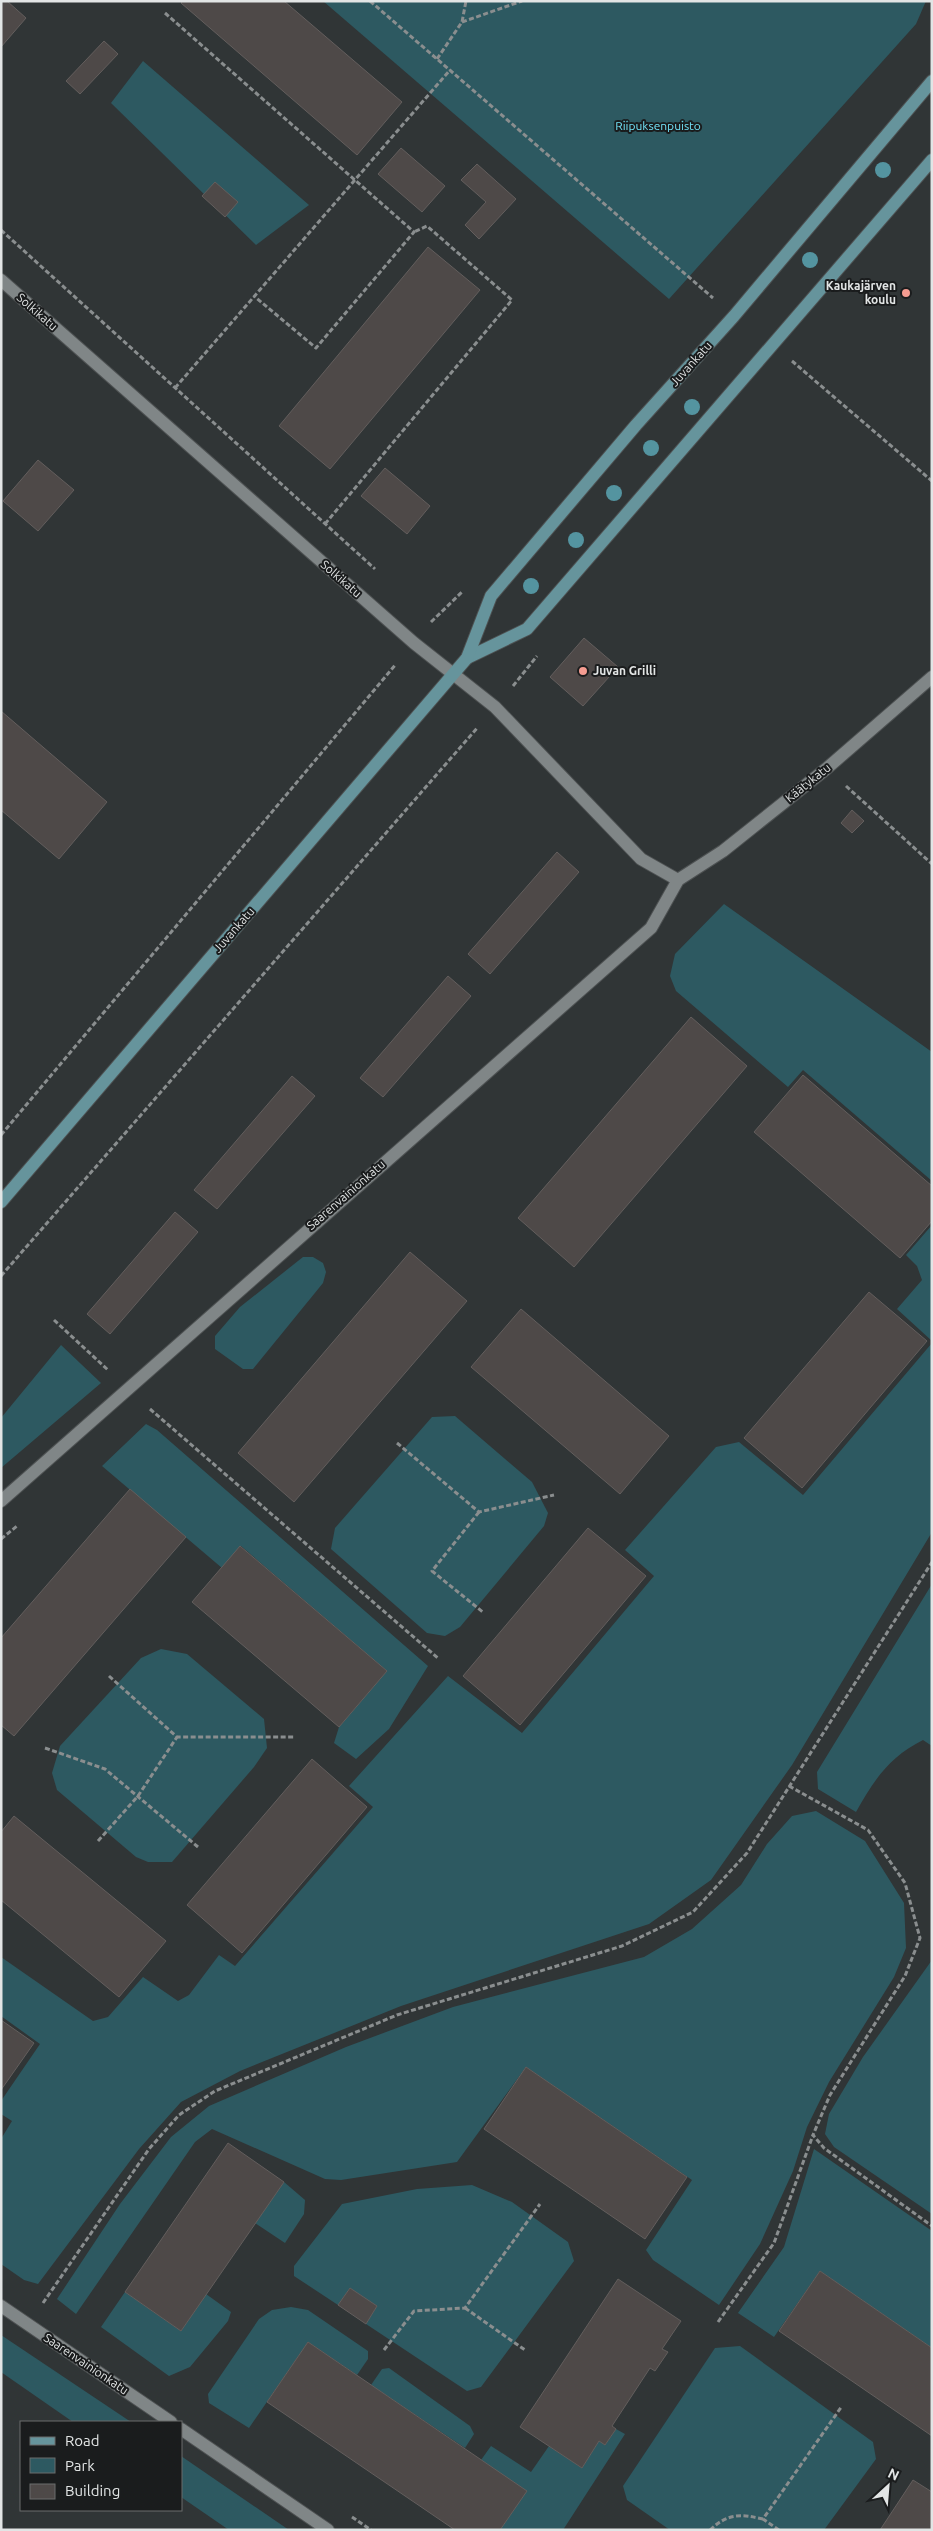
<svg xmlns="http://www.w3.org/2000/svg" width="933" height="2531" font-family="Ubuntu,sans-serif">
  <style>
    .green { fill: #2d5961 }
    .building { fill: #4e4948; stroke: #635e5d }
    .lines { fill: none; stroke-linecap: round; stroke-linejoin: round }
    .minor-casing { stroke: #4d5152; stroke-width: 14 }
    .secondary-casing { stroke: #4d5152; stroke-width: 14 }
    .path { stroke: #8a8e8f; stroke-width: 3; stroke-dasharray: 5 2.5; stroke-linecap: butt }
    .minor { stroke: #808687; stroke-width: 12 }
    .secondary { stroke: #66949c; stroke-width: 12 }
    .tree { fill: #5494a0 }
    .poi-dot { fill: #f59c91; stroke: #1a1c1d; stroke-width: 2 }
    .labels { text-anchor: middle; stroke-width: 4; stroke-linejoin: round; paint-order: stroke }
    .park-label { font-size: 12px; fill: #71e1f6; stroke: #1a1c1d }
    .poi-label { font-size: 12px; font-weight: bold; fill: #e2e5e5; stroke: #1a1c1d; text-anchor: end }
    .street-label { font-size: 12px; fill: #e2e5e5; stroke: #1a1c1d }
  </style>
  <rect width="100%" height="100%" fill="#303536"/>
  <g class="green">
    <polygon points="323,1 926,1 916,24 669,299"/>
    <polygon points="143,61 309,205 256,245 111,103"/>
    <polygon points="724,904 932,1052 932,1181 803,1070 788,1087 676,991 670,976 675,954"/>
    <polygon points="932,1225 932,1341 897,1309 922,1280 917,1266 906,1255"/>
    <polygon points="303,1257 313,1257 323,1263 326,1272 323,1283 253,1369 243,1369 215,1349 215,1336 240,1307"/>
    <polygon points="932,1343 932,1532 792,1765 711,1880 649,1924 401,2006 240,2071 181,2102 139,2149 38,2284 24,2280 1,2264 1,2139 12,2121 1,2114 1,2101 40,2044 1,2016 1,1957 93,2021 108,2017 143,1977 178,2001 189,1995 219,1955 235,1966 373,1807 349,1786 448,1676 522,1733 654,1576 625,1550 716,1447 739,1442 803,1495"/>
    <polygon points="61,1345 101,1383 1,1468 1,1418"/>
    <polygon points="455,1416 532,1482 548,1513 544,1526 460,1627 445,1636 427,1633 331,1549 335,1528 432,1417"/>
    <polygon points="146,1424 157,1430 428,1666 389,1729 356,1759 334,1743 339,1727 387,1671 241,1546 222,1568 102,1466"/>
    <path d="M 932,1584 L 932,1746 L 923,1740 C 889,1757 874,1780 856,1812 L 818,1789 L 817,1772 Z"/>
    <polygon points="161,1649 187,1654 264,1719 267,1748 254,1767 172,1862 148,1862 136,1857 57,1790 52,1773 60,1746 141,1658"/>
    <polygon points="816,1811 865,1841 904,1903 906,1948 894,1977 829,2082 807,2127 793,2171 760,2244 719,2305 653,2260 646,2250 692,2180 526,2067 457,2162 341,2180 325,2179 212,2129 195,2142 76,2314 57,2299 120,2204 171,2137 209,2106 346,2047 453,2007 644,1957 692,1929 741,1885 767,1844 792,1816"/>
    <polygon points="932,1960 932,2214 834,2147 825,2134 829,2114 863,2057"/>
    <polygon points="814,2149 932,2231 932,2348 820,2271 774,2337 738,2313 784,2247"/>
    <polygon points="284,2182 305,2200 304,2214 285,2243 255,2223"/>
    <polygon points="472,2185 512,2202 568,2242 574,2261 481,2387 467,2391 366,2324 377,2306 350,2288 338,2305 294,2276 294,2266 342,2204 417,2189"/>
    <polygon points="125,2292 181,2331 206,2294 231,2312 228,2321 190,2367 169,2376 101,2327"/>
    <polygon points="291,2307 308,2310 368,2351 368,2359 357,2375 308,2342 249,2428 209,2403 208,2394 259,2319 272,2310"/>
    <polygon points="1,2335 131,2422 73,2422 1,2372"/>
    <polygon points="740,2346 873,2442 876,2459 824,2530 670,2530 627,2500 623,2486 715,2348"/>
    <polygon points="389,2368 470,2426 474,2434 465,2448 371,2385 382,2369"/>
    <polygon points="616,2429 625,2434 563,2530 500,2530 526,2491 481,2460 491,2446 531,2472 549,2446 582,2468 599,2441 605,2445"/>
    <polygon points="181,2456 289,2530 229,2530 181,2497"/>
  </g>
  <g class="building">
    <polygon points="1,1 7,1 26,18 1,47"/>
    <polygon points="183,1 284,1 402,102 357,155 181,3"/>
    <polygon points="104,41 118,54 80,94 66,81"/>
    <polygon points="401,148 445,186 422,212 378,174"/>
    <polygon points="477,164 516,199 479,239 465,225 486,202 461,180"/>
    <polygon points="215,182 238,202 225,217 202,196"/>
    <polygon points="428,247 480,290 330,469 279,426"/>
    <polygon points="38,460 74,490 38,531 3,501"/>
    <polygon points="385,468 430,506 407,534 361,496"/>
    <polygon points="584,638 618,667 583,706 550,677"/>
    <polygon points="1,711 107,802 59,859 1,810"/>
    <polygon points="852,810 864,821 852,833 841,823"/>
    <polygon points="557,852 579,872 490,974 468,954"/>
    <polygon points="448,976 471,996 383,1097 360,1078"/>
    <polygon points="691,1017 747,1066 574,1267 518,1218"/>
    <polygon points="803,1075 932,1186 932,1221 900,1258 754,1132"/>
    <polygon points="292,1076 315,1096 217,1209 194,1190"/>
    <polygon points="175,1212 198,1232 110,1334 87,1314"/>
    <polygon points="410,1252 467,1301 294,1502 238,1453"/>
    <polygon points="869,1292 927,1341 802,1488 744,1438"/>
    <polygon points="521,1309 669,1436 620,1494 471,1367"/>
    <polygon points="130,1489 186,1537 14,1736 1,1725 1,1638"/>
    <polygon points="588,1528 646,1576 520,1725 463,1676"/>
    <polygon points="240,1546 387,1671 339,1727 192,1602"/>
    <polygon points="312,1759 367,1807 242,1953 187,1905"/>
    <polygon points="14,1816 166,1941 119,1997 1,1900 1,1832"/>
    <polygon points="1,2020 34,2043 1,2090"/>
    <polygon points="526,2067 687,2177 645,2239 484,2129"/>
    <polygon points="228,2143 284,2182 181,2331 125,2292"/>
    <polygon points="820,2271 932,2348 932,2436 779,2331"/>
    <polygon points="618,2279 681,2321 662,2349 668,2352 655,2371 650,2368 612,2426 616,2429 605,2445 599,2441 582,2468 520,2427"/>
    <polygon points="350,2288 377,2306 366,2324 338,2305"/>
    <polygon points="308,2342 527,2491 500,2530 455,2530 267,2402"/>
    <polygon points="913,2480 932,2492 932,2530 880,2530"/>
  </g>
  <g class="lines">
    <g class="minor-casing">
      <g id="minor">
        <polyline points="1,280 414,643 495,707 641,859 678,880"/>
        <polyline points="1,1501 651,928 678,880 723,851 826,769 932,677"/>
        <polyline points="1,2306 171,2422"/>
        <polyline points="181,2429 328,2530"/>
      </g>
    </g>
    <g class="secondary-casing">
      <g id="secondary">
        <polyline points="467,658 527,629 932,160"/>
        <polyline points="1,1202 467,658 491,596 636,425 734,316 932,81"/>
      </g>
    </g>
    <g class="path">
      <polyline points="370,1 713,298"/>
      <polyline points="165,13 414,232 316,348 254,296"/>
      <polyline points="462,22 522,1"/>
      <polyline points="437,59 462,22 466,1"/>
      <polyline points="1,230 375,569"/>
      <polyline points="792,361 932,481"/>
      <polyline points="175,388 450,70"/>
      <polyline points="325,524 512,300 427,226 414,232"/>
      <polyline points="431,622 462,592"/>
      <polyline points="513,686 537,656"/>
      <polyline points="846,786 932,864"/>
      <polyline points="1,1135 396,664"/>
      <polyline points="1,1276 478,727"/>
      <polyline points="54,1320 108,1370"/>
      <polyline points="150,1409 439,1659"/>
      <polyline points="397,1443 479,1512 554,1495"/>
      <polyline points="479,1512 432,1571 484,1613"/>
      <polyline points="1,1539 17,1526"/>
      <polyline points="109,1676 177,1737 295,1737"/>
      <polyline points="45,1748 105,1769 198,1847"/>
      <polyline points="789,1786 868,1830 905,1883 920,1938 905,1976 830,2095 813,2135 824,2148 932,2226"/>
      <polyline points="98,1841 138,1796 177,1737"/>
      <polyline points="43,2303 149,2149 179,2115 215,2091 397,2015 622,1946 693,1912 747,1853 932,1562"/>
      <polyline points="465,2308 525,2350"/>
      <polyline points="718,2322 774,2243 813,2135"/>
      <polyline points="384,2350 414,2311 465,2308 540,2204"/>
      <polyline points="352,2517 371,2530"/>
      <path d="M 710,2530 C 728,2513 741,2514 763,2519"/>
      <polyline points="779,2530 763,2519 842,2406"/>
    </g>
    <use href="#minor" class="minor"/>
    <use href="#secondary" class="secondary"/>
  </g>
  <g class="tree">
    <circle cx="883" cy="170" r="8"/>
    <circle cx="810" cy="260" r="8"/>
    <circle cx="692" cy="407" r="8"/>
    <circle cx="651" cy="448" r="8"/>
    <circle cx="614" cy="493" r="8"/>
    <circle cx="576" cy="540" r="8"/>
    <circle cx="531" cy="586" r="8"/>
  </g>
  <g class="poi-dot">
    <circle cx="906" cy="293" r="5"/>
    <circle cx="583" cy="671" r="5"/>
  </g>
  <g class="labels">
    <g class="park-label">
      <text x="658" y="130">Riipuksenpuisto</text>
    </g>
    <g class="poi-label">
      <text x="896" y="290">Kaukajärven<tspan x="896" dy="14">koulu</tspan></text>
      <text x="593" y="675" text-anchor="start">Juvan Grilli</text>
    </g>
    <g class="street-label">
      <text transform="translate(37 312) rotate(41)" y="4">Solkikatu</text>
      <text transform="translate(691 364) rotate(-48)" y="4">Juvankatu</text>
      <text transform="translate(341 579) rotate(41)" y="4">Solkikatu</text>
      <text transform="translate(808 783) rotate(-39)" y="4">Käätykatu</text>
      <text transform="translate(234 930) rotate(-49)" y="4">Juvankatu</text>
      <text transform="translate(346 1195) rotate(-41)" y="4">Saarenvainionkatu</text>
      <text transform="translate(86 2364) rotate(34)" y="4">Saarenvainionkatu</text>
    </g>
  </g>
  <rect width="933" height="2531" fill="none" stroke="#e2e5e5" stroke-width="5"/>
  <rect x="20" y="2421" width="162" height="90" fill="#1a1c1d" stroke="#6a6c6d"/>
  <rect x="30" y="2437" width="25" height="8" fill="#66949c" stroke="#6a6c6d"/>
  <text x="65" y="2446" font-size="15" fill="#e2e5e5">Road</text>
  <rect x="30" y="2458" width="25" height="15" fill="#2d5961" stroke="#6a6c6d"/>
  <text x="65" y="2471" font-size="15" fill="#e2e5e5">Park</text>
  <rect x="30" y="2484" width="25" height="15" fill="#4e4948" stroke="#6a6c6d"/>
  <text x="65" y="2496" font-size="15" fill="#e2e5e5">Building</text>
  <g transform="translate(888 2486) rotate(26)" stroke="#1a1c1d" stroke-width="4" paint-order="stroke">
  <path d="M0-4L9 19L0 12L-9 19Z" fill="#e2e5e5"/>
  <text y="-8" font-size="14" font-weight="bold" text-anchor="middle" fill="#e2e5e5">N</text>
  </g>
</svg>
